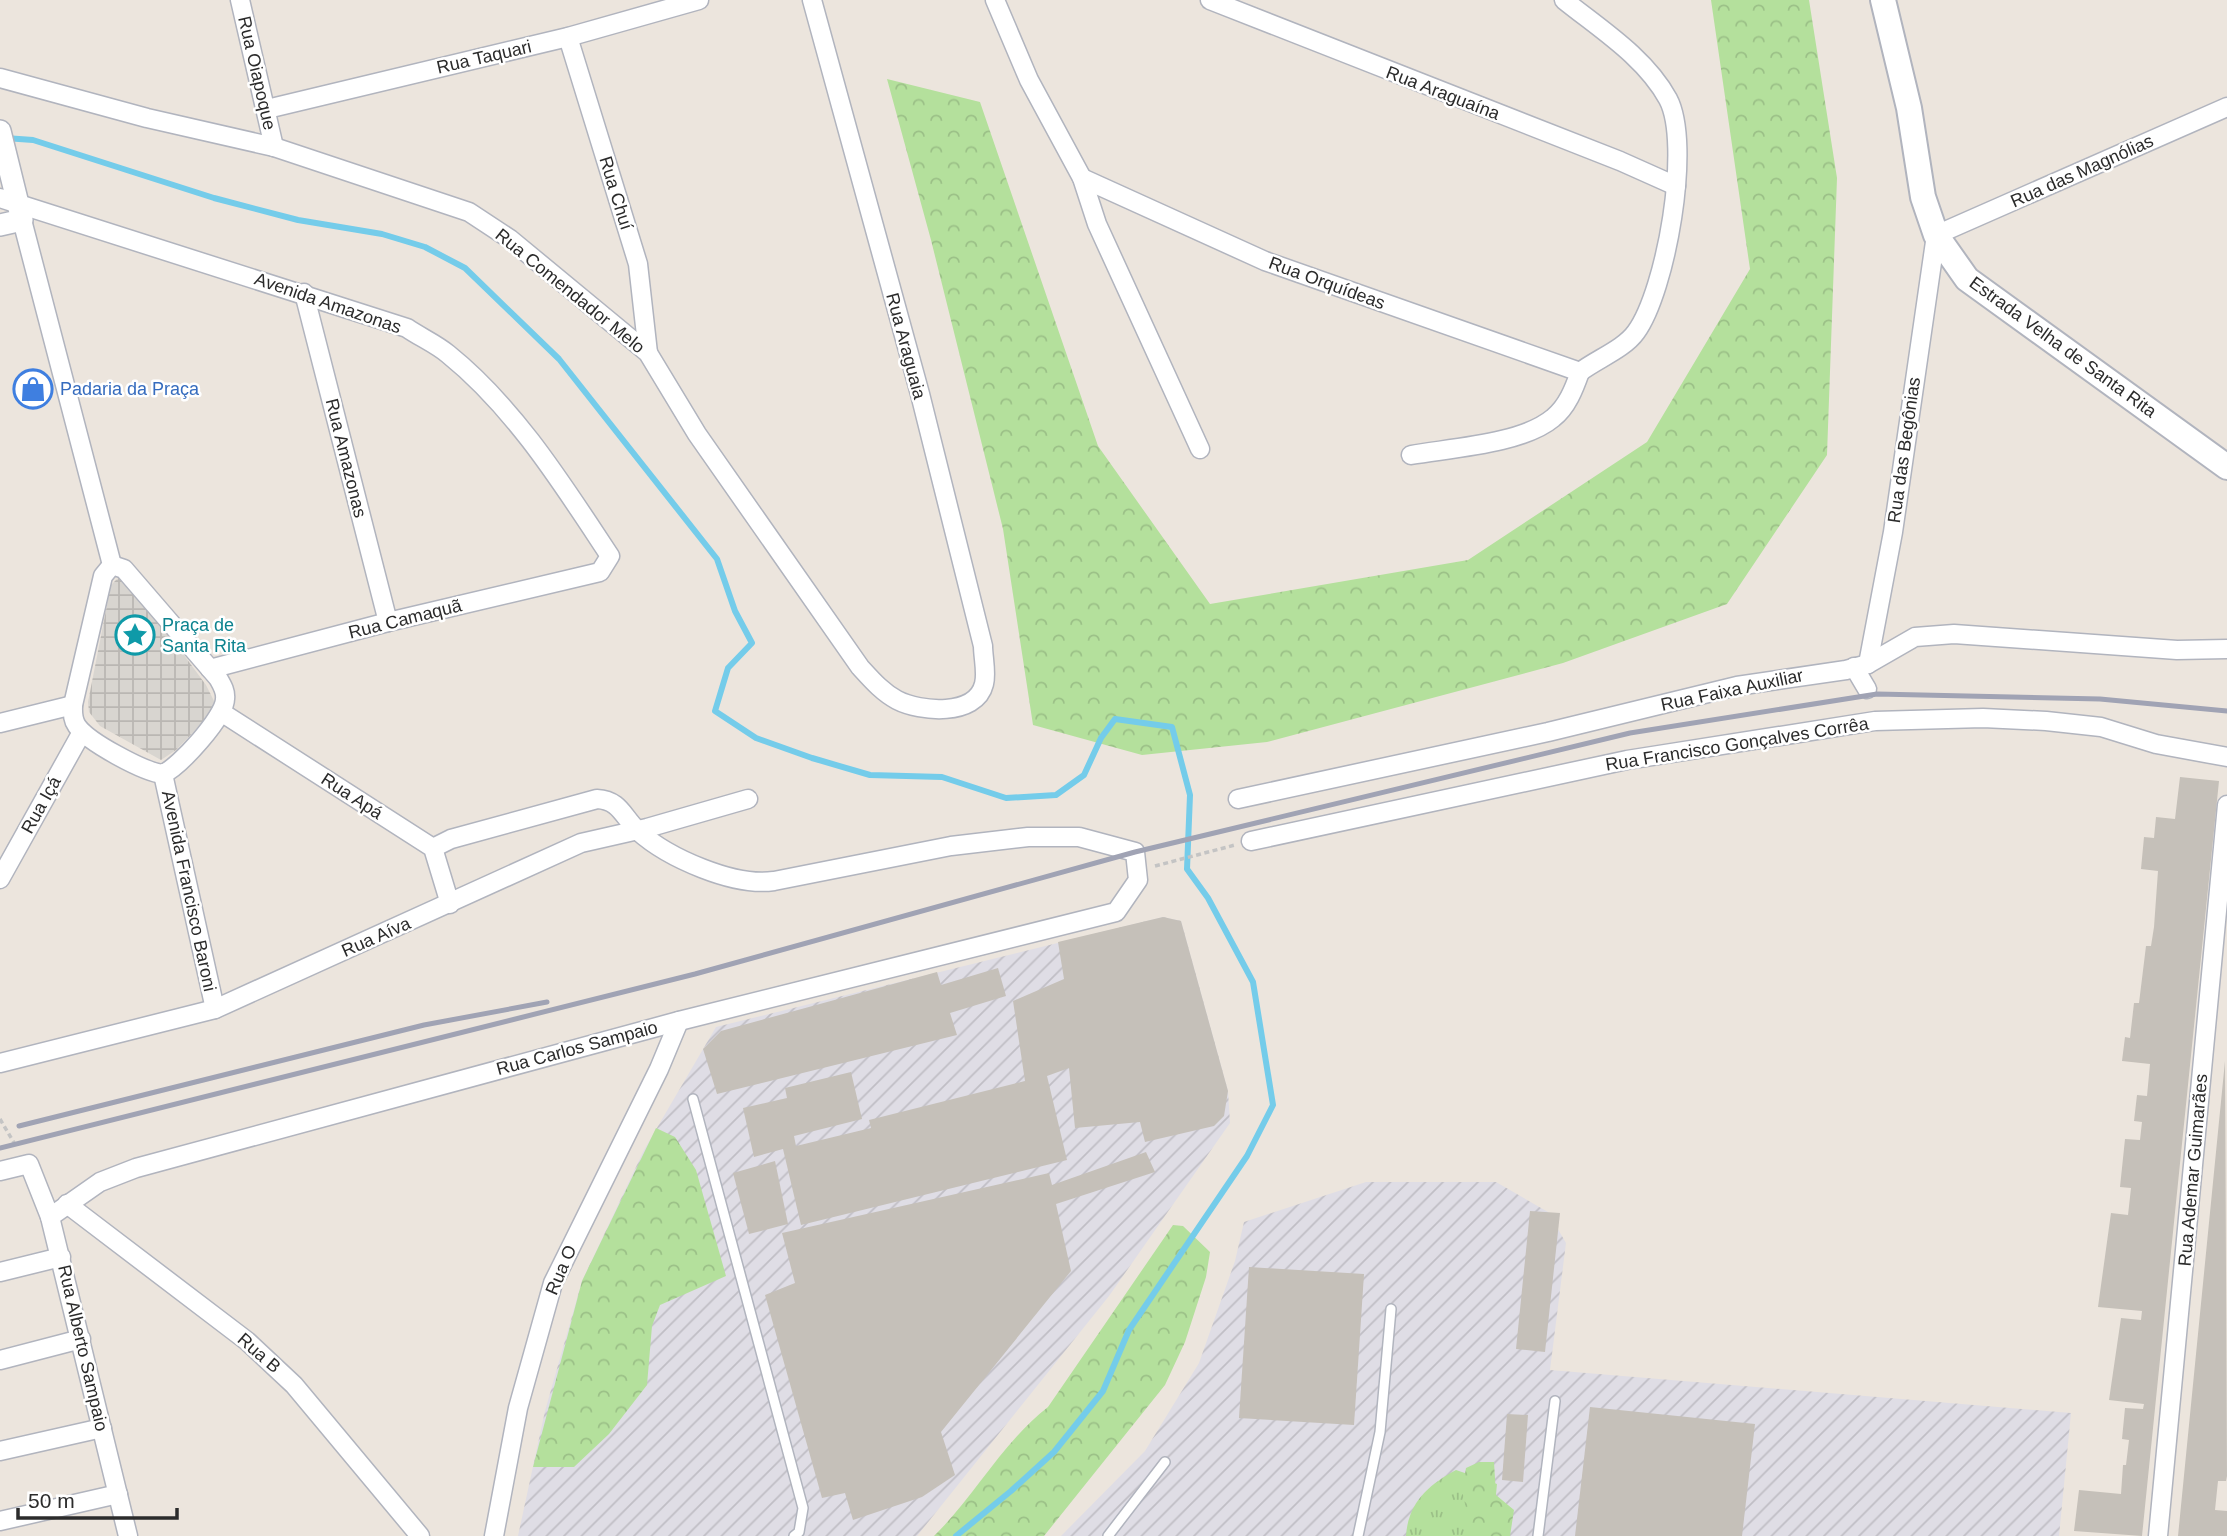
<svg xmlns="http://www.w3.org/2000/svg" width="2227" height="1536" font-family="Helvetica,sans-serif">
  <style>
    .industrial { fill: url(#industrial-furrows) }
    .grass { fill: url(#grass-tufts) }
    .forest { fill: url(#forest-crowns) }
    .plaza { fill: url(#plaza-grid) }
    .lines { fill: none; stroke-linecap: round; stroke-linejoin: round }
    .stream { stroke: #74ccea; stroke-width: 6 }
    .building { fill: #c5c0b9 }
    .service-casing { stroke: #b1b4be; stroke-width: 12 }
    .minor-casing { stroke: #b1b4be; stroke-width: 21 }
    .tertiary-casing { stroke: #b1b4be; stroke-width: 24 }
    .secondary-casing { stroke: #b1b4be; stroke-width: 28 }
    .path { stroke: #c4c4c4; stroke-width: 3.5; stroke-dasharray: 5 3.5; stroke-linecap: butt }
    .service { stroke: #fff; stroke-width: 9 }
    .minor { stroke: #fff; stroke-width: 18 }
    .tertiary { stroke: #fff; stroke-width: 21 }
    .secondary { stroke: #fff; stroke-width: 24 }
    .rail { stroke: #a0a3b4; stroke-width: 5 }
    .labels { text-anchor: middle; stroke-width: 5; stroke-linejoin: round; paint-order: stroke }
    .street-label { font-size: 18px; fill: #2b2b2b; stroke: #fff }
    .shop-label { font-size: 18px; fill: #366cbe; stroke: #fff; text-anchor: start }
    .culture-label { font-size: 18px; fill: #0d838f; stroke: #fff; text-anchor: start }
  </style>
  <defs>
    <pattern id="industrial-furrows" width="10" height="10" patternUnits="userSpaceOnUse" patternTransform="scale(1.75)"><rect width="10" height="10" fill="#dfdde5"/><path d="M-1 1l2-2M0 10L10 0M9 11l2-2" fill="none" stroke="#c0bec5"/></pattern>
    <pattern id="grass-tufts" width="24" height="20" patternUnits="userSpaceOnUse" patternTransform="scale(1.75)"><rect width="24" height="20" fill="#b4e09c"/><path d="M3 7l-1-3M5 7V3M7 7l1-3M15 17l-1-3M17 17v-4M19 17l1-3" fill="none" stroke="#9bc087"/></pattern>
    <pattern id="forest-crowns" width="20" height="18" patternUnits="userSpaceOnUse" patternTransform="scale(1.75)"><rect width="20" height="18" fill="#b4e09c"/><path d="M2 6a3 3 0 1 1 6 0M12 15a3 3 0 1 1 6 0" fill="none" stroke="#9bc087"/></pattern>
    <pattern id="plaza-grid" width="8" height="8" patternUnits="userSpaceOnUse" patternTransform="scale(1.75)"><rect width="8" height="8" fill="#d8d5d0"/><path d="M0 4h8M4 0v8" fill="none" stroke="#bab7b3"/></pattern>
  </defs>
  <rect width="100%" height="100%" fill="#ece5dd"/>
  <g class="industrial">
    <polygon points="1163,917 1181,921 1228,1091 1230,1123 1109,1296 917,1536 518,1536 545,1411 582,1281 644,1150 716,1027"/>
    <polygon points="1366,1182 1496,1182 1548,1212 1566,1243 1550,1370 2071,1413 2059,1536 1061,1536 1145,1451 1199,1363 1235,1261 1244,1222"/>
  </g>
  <path class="grass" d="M 1456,1470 L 1497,1484 L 1492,1536 L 1406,1536 C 1408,1503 1428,1485 1456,1470 Z"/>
  <g class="forest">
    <polygon points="1711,0 1809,0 1837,178 1827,455 1727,604 1563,663 1267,742 1142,755 1033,725 1003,529 931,240 887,79 980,102 1098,446 1210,604 1468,560 1647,442 1750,269"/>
    <polygon points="656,1128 675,1137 696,1170 726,1276 660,1305 652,1326 647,1385 609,1434 574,1467 533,1467 582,1281"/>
    <path d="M 1173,1225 L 1183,1226 L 1210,1252 L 1206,1277 L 1185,1342 L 1165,1385 L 1044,1536 L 934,1536 C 975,1496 1002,1443 1048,1407 Z"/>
    <polygon points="1479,1462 1494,1462 1496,1495 1514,1510 1510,1536 1467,1536 1469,1523 1462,1490 1466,1468"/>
  </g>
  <polygon class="plaza" points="119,577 130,582 206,685 215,703 207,718 176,750 161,760 100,726 89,712 88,702 111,585"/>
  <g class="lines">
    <polyline class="stream" points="5,138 33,140 214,198 298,220 382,234 425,247 465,268 559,359 717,559 735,611 752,643 728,668 715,711 756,738 812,758 870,775 942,777 1006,798 1056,795 1084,775 1101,738 1115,719 1172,727 1190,795 1187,869 1208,898 1253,982 1273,1105 1247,1156 1129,1330 1103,1391 1054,1452 1011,1491 956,1536"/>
  </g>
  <g class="building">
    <polygon points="2180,777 2219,781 2142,1536 2074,1531 2079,1490 2121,1494 2123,1465 2126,1465 2129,1440 2122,1439 2125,1408 2143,1409 2144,1404 2109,1400 2121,1318 2141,1320 2142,1311 2098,1307 2111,1213 2128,1215 2131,1188 2120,1187 2125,1139 2140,1140 2142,1122 2134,1121 2137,1095 2147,1096 2150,1064 2122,1061 2125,1037 2130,1038 2134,1003 2139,1003 2146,946 2151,946 2154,927 2158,871 2141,869 2144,837 2154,838 2156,817 2175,819"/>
    <polygon points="1163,917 1181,921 1228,1091 1224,1116 1214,1126 1145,1142 1140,1122 1075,1128 1069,1068 1047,1076 1067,1160 801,1225 783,1149 754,1157 743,1108 787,1098 785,1088 851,1072 862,1119 794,1136 796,1146 871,1128 869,1120 1025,1081 1013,1001 1064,979 1058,942"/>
    <polygon points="998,968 1006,996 950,1013 957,1035 717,1094 703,1049 721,1031 937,972 941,985"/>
    <polygon points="2225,1061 2227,1476 2226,1481 2218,1481 2215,1510 2227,1511 2227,1536 2178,1536"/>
    <polygon points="1146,1152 1155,1172 1056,1204 1071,1271 941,1432 955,1475 922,1497 853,1520 845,1493 822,1498 765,1295 795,1283 782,1233 1049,1173 1052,1185"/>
    <polygon points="775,1161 788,1224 749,1234 733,1173"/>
    <polygon points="1530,1211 1560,1213 1545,1352 1516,1349"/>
    <polygon points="1249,1267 1364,1274 1354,1425 1239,1418"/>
    <polygon points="1590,1407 1755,1424 1742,1536 1575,1536"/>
    <polygon points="1507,1414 1528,1415 1523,1482 1502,1480"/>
  </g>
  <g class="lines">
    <g class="service-casing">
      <g id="service">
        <polyline points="693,1099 803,1508 799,1532 794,1536"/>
        <polyline points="1108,1536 1165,1462"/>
        <polyline points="1358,1536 1380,1432 1391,1309"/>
        <polyline points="1538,1536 1555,1401"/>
      </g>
    </g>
    <g class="minor-casing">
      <g id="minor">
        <polyline points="240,0 274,147"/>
        <polyline points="995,0 1029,80 1082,178 1097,224 1200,449"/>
        <polyline points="1210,0 1620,161 1676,186"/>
        <path d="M 1564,0 C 1600,29 1645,57 1668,99 C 1692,144 1666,291 1636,332 C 1624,349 1597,359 1580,372"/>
        <polyline points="568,37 638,264 648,353"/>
        <path d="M 0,78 L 147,118 L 274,147 L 469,212 L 510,239 L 648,353 L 697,434 L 860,667 C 871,679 882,692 897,700 C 920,712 976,717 984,684 C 987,673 983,657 983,646 L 920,394 L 812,0"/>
        <polyline points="267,109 568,37 699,0"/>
        <polyline points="1082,178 1265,261 1580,372"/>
        <path d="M 0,198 L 407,328 C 420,337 436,344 448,354 C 515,408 563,485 610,556 L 600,572 L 388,622 L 210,669"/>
        <polyline points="22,220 112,565"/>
        <polyline points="304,293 388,622"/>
        <path d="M 1411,455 C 1451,448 1522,444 1553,418 C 1567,407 1574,389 1580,372"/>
        <path d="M 112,565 L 124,569 L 218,678 C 222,685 226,691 225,699 C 225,717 179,767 163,774 C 144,772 88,742 77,726 C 72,719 73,713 73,705 L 103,576 Z"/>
        <polyline points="1868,664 1893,532 1936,235 2227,107"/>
        <polyline points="1854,667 1867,689"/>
        <polyline points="221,712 433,848 450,904"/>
        <polyline points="0,723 73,705"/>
        <polyline points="163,774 215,1009"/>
        <polyline points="1238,799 1548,732 1737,686 1846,670 1868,664 1915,637 1954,634 2177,650 2227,649"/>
        <polyline points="1251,841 1627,760 1875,721 1983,718 2046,721 2101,727 2156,744 2227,757"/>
        <polyline points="0,879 82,732"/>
        <polyline points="0,1063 215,1009 581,843 647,828 748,799"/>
        <polyline points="0,1171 29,1164 50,1217 128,1536"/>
        <polyline points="67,1204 247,1341 294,1385 420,1536"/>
        <path d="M 50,1217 L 100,1182 L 136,1168 L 679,1021 L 1116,912 L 1138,880 L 1135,852 L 1079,837 L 1028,837 L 951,846 L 774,881 C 734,887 668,858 638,831 C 623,817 620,800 597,799 L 451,839 L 433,848"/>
        <polyline points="0,1272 61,1257"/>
        <polyline points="0,1360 81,1339"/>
        <polyline points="0,1451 102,1428"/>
        <polyline points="0,1521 118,1494"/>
        <polyline points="494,1536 518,1408 553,1283 659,1069 679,1021"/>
        <polyline points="2158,1536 2227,805"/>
      </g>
    </g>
    <g class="tertiary-casing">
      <polyline id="tertiary" points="0,131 22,220 0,225"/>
    </g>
    <g class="secondary-casing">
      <polyline id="secondary" points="1883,0 1909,108 1923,197 1936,235 1967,279 2227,467"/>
    </g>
    <g class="path">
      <polyline points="1155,866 1235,845"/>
      <polyline points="0,1119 17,1148"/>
    </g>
    <use href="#service" class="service"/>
    <use href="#minor" class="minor"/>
    <use href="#tertiary" class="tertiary"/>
    <use href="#secondary" class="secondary"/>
    <g class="rail">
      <polyline points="19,1126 424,1025 547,1002"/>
      <polyline points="0,1148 695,974 1135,852 1630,733 1877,694 2100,699 2227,711"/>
    </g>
  </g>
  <defs>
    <g id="shop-ring" transform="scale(2.0125)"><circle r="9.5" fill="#fff" stroke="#3f7fe0" stroke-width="1.5"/><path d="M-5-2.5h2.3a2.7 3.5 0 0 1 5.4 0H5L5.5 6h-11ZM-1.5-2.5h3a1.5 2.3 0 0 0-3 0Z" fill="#3f7fe0"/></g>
    <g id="sight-ring" transform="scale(2.0125)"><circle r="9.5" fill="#fff" stroke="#0f9aa8" stroke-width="1.5"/><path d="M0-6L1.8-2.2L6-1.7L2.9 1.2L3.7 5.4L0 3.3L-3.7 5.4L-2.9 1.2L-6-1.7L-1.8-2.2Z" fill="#0f9aa8"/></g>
  </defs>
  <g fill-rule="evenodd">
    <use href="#shop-ring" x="33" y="389"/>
    <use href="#sight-ring" x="135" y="635"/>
  </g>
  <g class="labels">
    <g class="street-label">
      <text transform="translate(484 57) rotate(-13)" y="6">Rua Taquari</text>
      <text transform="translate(257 73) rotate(77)" y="6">Rua Oiapoque</text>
      <text transform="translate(1443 93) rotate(21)" y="6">Rua Araguaína</text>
      <text transform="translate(2082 171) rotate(-24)" y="6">Rua das Magnólias</text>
      <text transform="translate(616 193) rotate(73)" y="6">Rua Chuí</text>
      <text transform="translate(1327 283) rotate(20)" y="6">Rua Orquídeas</text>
      <text transform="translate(570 291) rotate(39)" y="6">Rua Comendador Melo</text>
      <text transform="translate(328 303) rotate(19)" y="6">Avenida Amazonas</text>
      <text transform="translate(906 346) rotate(75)" y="6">Rua Araguaia</text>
      <text transform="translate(2063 347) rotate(36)" y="6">Estrada Velha de Santa Rita</text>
      <text transform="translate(1904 450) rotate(-82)" y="6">Rua das Begônias</text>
      <text transform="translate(346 458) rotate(76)" y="6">Rua Amazonas</text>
      <text transform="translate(405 619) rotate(-14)" y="6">Rua Camaquã</text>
      <text transform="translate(1732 690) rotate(-12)" y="6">Rua Faixa Auxiliar</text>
      <text transform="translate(1737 744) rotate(-9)" y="6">Rua Francisco Gonçalves Corrêa</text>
      <text transform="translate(352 796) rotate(33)" y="6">Rua Apá</text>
      <text transform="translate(41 805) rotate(-61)" y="6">Rua Içá</text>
      <text transform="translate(189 891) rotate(78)" y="6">Avenida Francisco Baroni</text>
      <text transform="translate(376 937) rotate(-24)" y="6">Rua Aíva</text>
      <text transform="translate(577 1048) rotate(-15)" y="6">Rua Carlos Sampaio</text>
      <text transform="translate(2193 1170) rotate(-85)" y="6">Rua Ademar Guimarães</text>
      <text transform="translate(561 1270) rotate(-67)" y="6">Rua O</text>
      <text transform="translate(83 1348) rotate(77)" y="6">Rua Alberto Sampaio</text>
      <text transform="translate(259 1353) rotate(41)" y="6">Rua B</text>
    </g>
    <g class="shop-label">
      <text x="60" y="395">Padaria da Praça</text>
    </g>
    <g class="culture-label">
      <text x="162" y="631">Praça de<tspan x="162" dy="21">Santa Rita</tspan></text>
    </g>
  </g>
  <path d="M18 1508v10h159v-10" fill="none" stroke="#2b2b2b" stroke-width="3.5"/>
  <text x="28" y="1508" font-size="21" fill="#2b2b2b" stroke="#ffffff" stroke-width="5" paint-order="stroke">50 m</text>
</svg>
